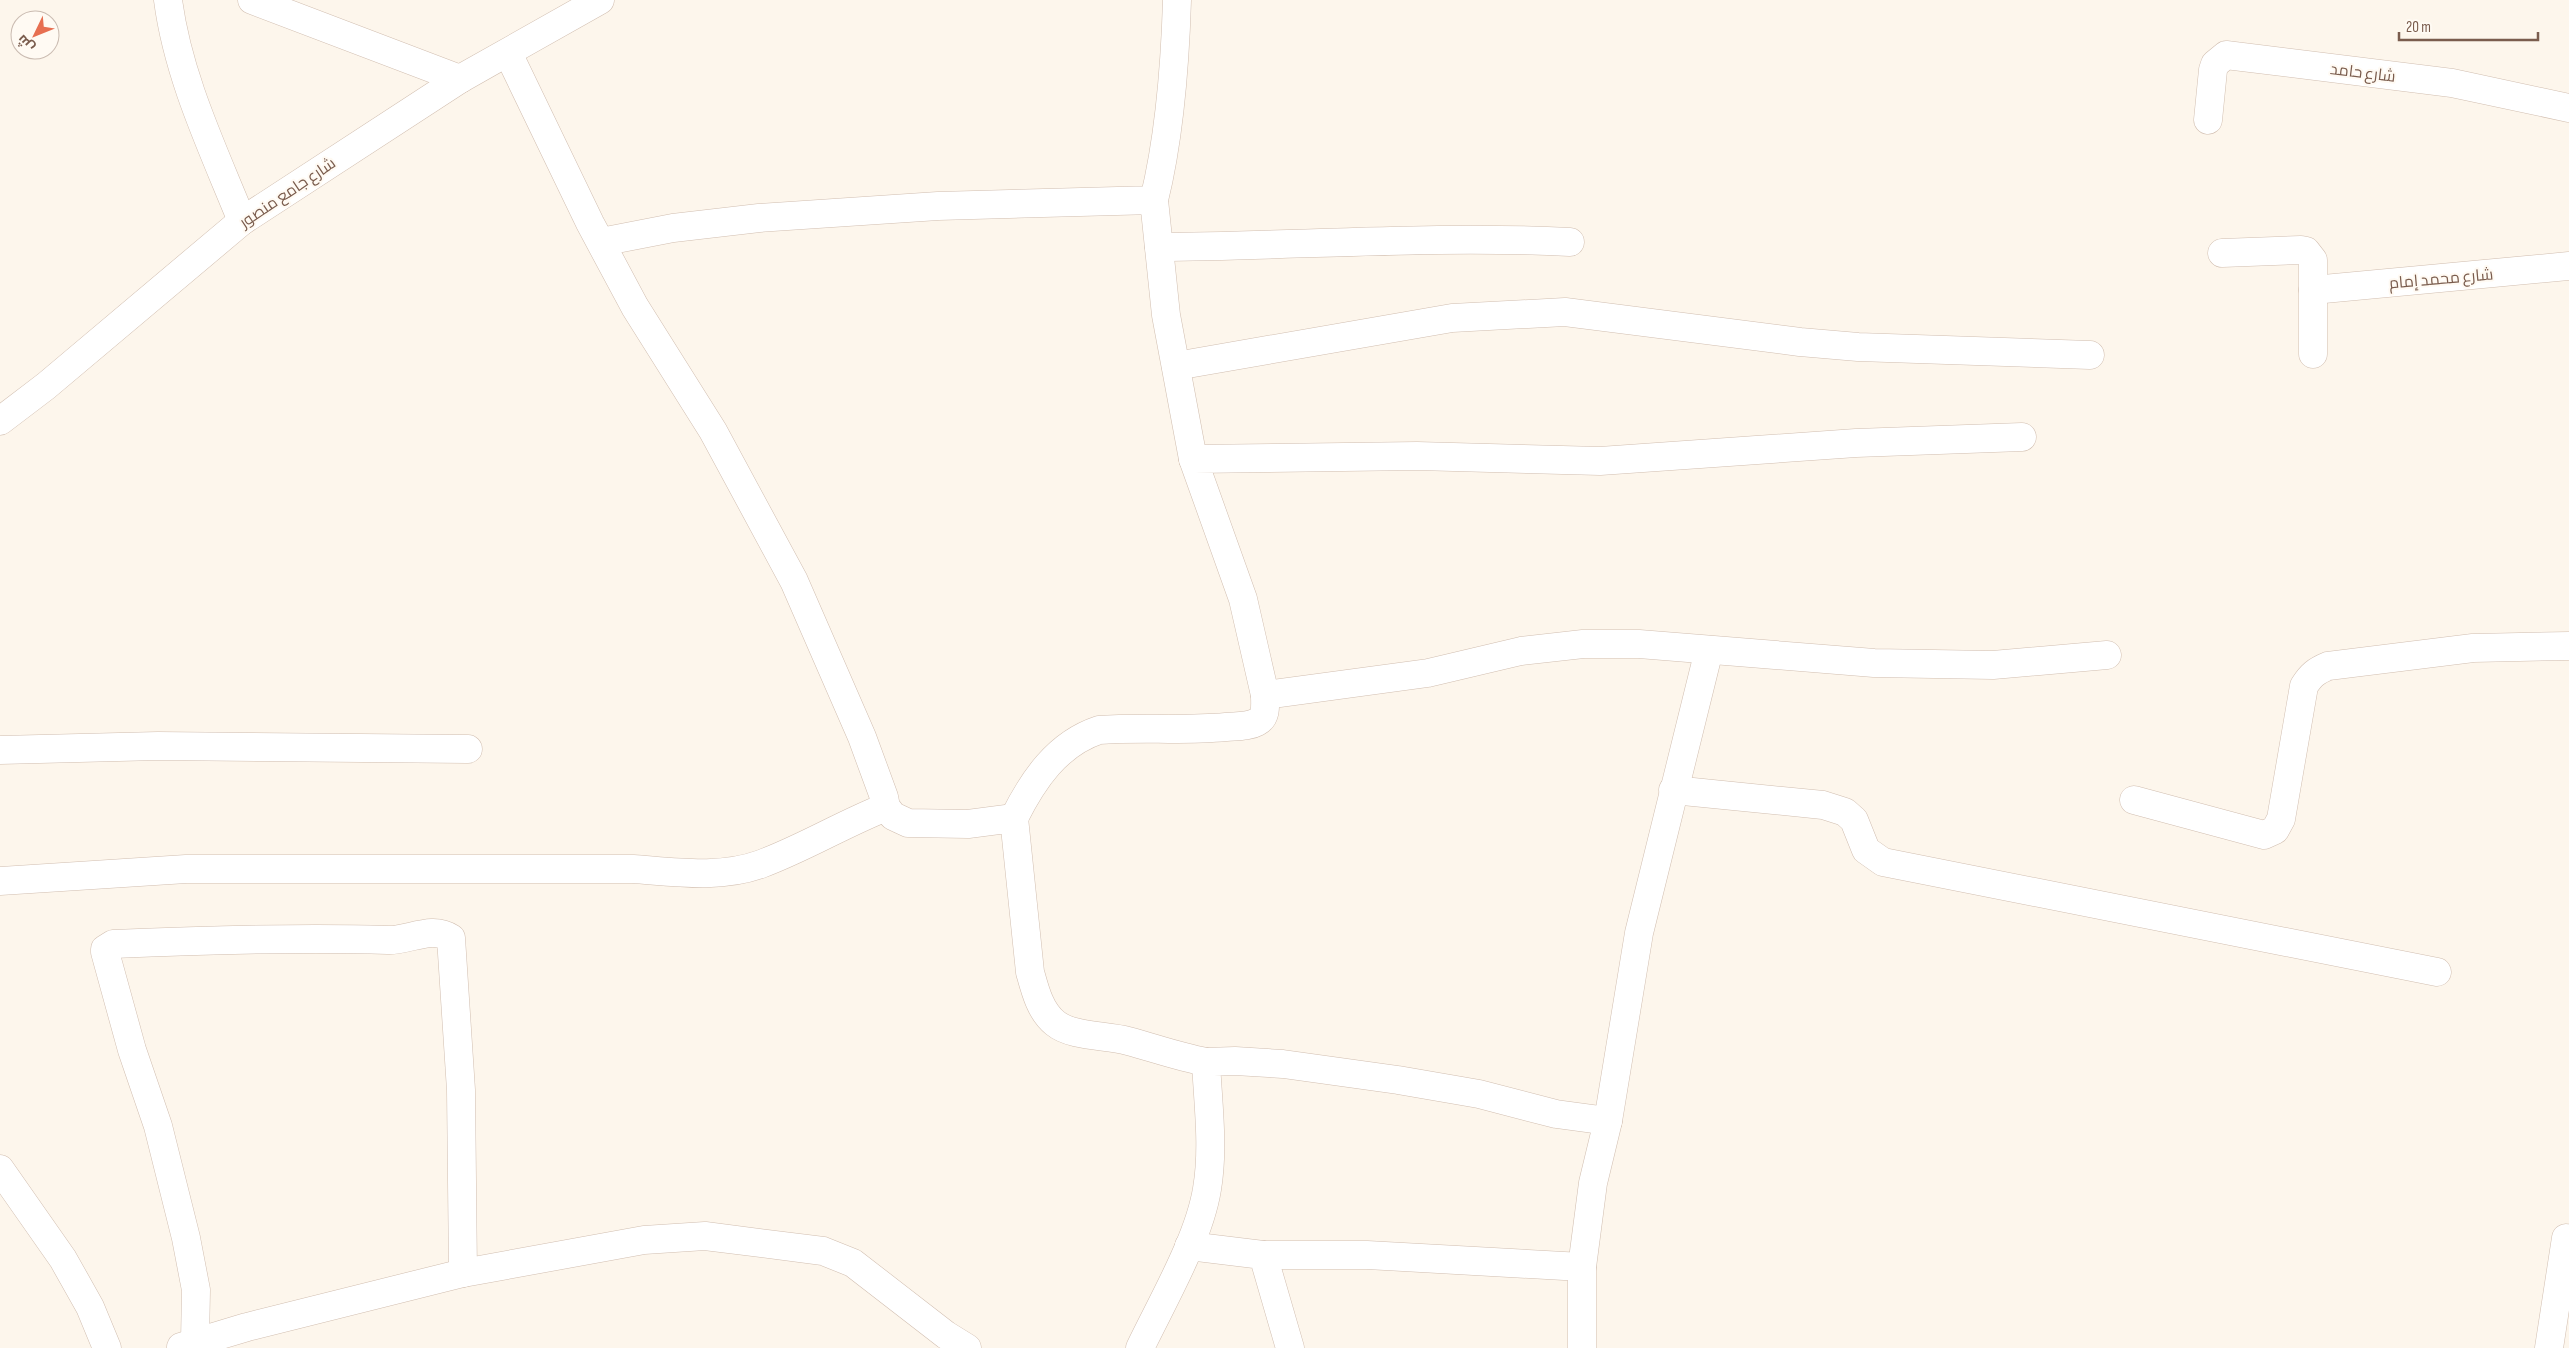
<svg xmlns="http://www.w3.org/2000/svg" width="2569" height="1348" font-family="'Sofia Sans Condensed',Cairo,sans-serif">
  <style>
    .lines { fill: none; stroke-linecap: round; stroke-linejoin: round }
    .minor-casing { stroke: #d1beb0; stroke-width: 29 }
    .minor { stroke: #fff; stroke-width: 28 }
    .labels { text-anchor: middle; stroke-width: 4; stroke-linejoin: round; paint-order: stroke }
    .street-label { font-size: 16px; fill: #7a5c4d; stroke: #fffaf3 }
  </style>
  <rect width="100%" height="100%" fill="#fdf6ec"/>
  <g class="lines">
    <g class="minor-casing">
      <g id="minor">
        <path d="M 168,0 C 178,77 213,149 242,221"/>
        <polyline points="252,0 460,79"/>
        <path d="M 508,53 L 590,223 L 635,307 L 713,431 L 794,581 L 862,737 L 884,797 L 886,807 L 893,816 L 908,823 L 968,824 L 1014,818 L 1030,972 C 1035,990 1040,1011 1055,1023 C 1072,1037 1106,1035 1128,1041 C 1154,1048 1179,1057 1206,1062"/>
        <polyline points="2208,120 2213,70 2215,64 2226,55 2452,83 2569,108"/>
        <polyline points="1154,200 1166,315 1193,459"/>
        <path d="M 601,242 L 673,228 L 759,218 L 938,206 L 1154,200 C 1170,135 1175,67 1177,0"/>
        <path d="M 1159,247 C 1296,246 1433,235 1570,242"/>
        <polyline points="2222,253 2301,250 2306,251 2313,260 2313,354"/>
        <polyline points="2313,290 2569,266"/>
        <polyline points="1176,366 1452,318 1565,312 1800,342 1858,347 2090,355"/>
        <polyline points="0,421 46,386 242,221 460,79 600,0"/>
        <polyline points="1265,695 1428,673 1521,651 1583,644 1639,644 1874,663 1993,665 2107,655"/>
        <polyline points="0,750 158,746 468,749"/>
        <polyline points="1673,790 1823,805 1845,812 1854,820 1866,850 1883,862 2437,972"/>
        <path d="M 2134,800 L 2264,835 L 2275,830 L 2281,819 L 2304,686 C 2311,675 2316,671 2328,666 L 2473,648 L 2569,646"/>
        <path d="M 1014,818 C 1033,780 1057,744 1099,730 C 1141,727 1184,731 1226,727 C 1236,726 1248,727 1257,722 C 1267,717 1265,705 1265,695 L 1243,599 L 1193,459 L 1417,456 L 1600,461 L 1856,443 L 2022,437"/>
        <path d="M 0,881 L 186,869 L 633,869 C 675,872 720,879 761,864 C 804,848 843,824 886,807"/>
        <polyline points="0,1169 63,1259 90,1307 107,1348"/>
        <polyline points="1189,1246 1263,1255 1290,1348"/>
        <polyline points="1263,1255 1367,1255 1582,1267"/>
        <path d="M 195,1341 L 196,1290 L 186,1238 L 158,1126 L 132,1050 L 105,952 L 105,949 L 113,944 C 205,940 296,937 388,940 C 408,941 432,925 451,938 L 461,1090 L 463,1273"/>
        <polyline points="181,1347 247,1327 463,1273 644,1240 705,1236 823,1251 853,1263 946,1335 967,1348"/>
        <path d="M 1140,1348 C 1162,1302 1199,1239 1207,1189 C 1214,1148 1208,1104 1206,1062 L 1235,1061 L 1283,1064 L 1398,1080 L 1479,1094 L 1556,1114 L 1608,1121"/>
        <polyline points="1582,1348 1582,1267 1593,1183 1608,1121 1639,933 1709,650"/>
        <polyline points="2549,1348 2566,1238"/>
      </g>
    </g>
    <use href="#minor" class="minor"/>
  </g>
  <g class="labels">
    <g class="street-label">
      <text transform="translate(2363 72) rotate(7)" y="6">شارع حامد</text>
      <text transform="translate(287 192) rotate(-34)" y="6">شارع جامع منصور</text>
      <text transform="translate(2441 278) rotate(-5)" y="6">شارع محمد إمام</text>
    </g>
  </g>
  <g transform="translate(35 35) rotate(227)"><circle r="24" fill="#fffaf3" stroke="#cabbb1"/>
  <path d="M0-4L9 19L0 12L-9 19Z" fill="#e76f51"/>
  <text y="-8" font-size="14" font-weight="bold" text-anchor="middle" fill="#7a5c4d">ش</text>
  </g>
  <path d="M2399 32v8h139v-8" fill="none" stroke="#7a5c4d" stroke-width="2.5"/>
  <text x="2406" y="32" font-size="15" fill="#7a5c4d" stroke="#fffaf3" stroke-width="4" paint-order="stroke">20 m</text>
</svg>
